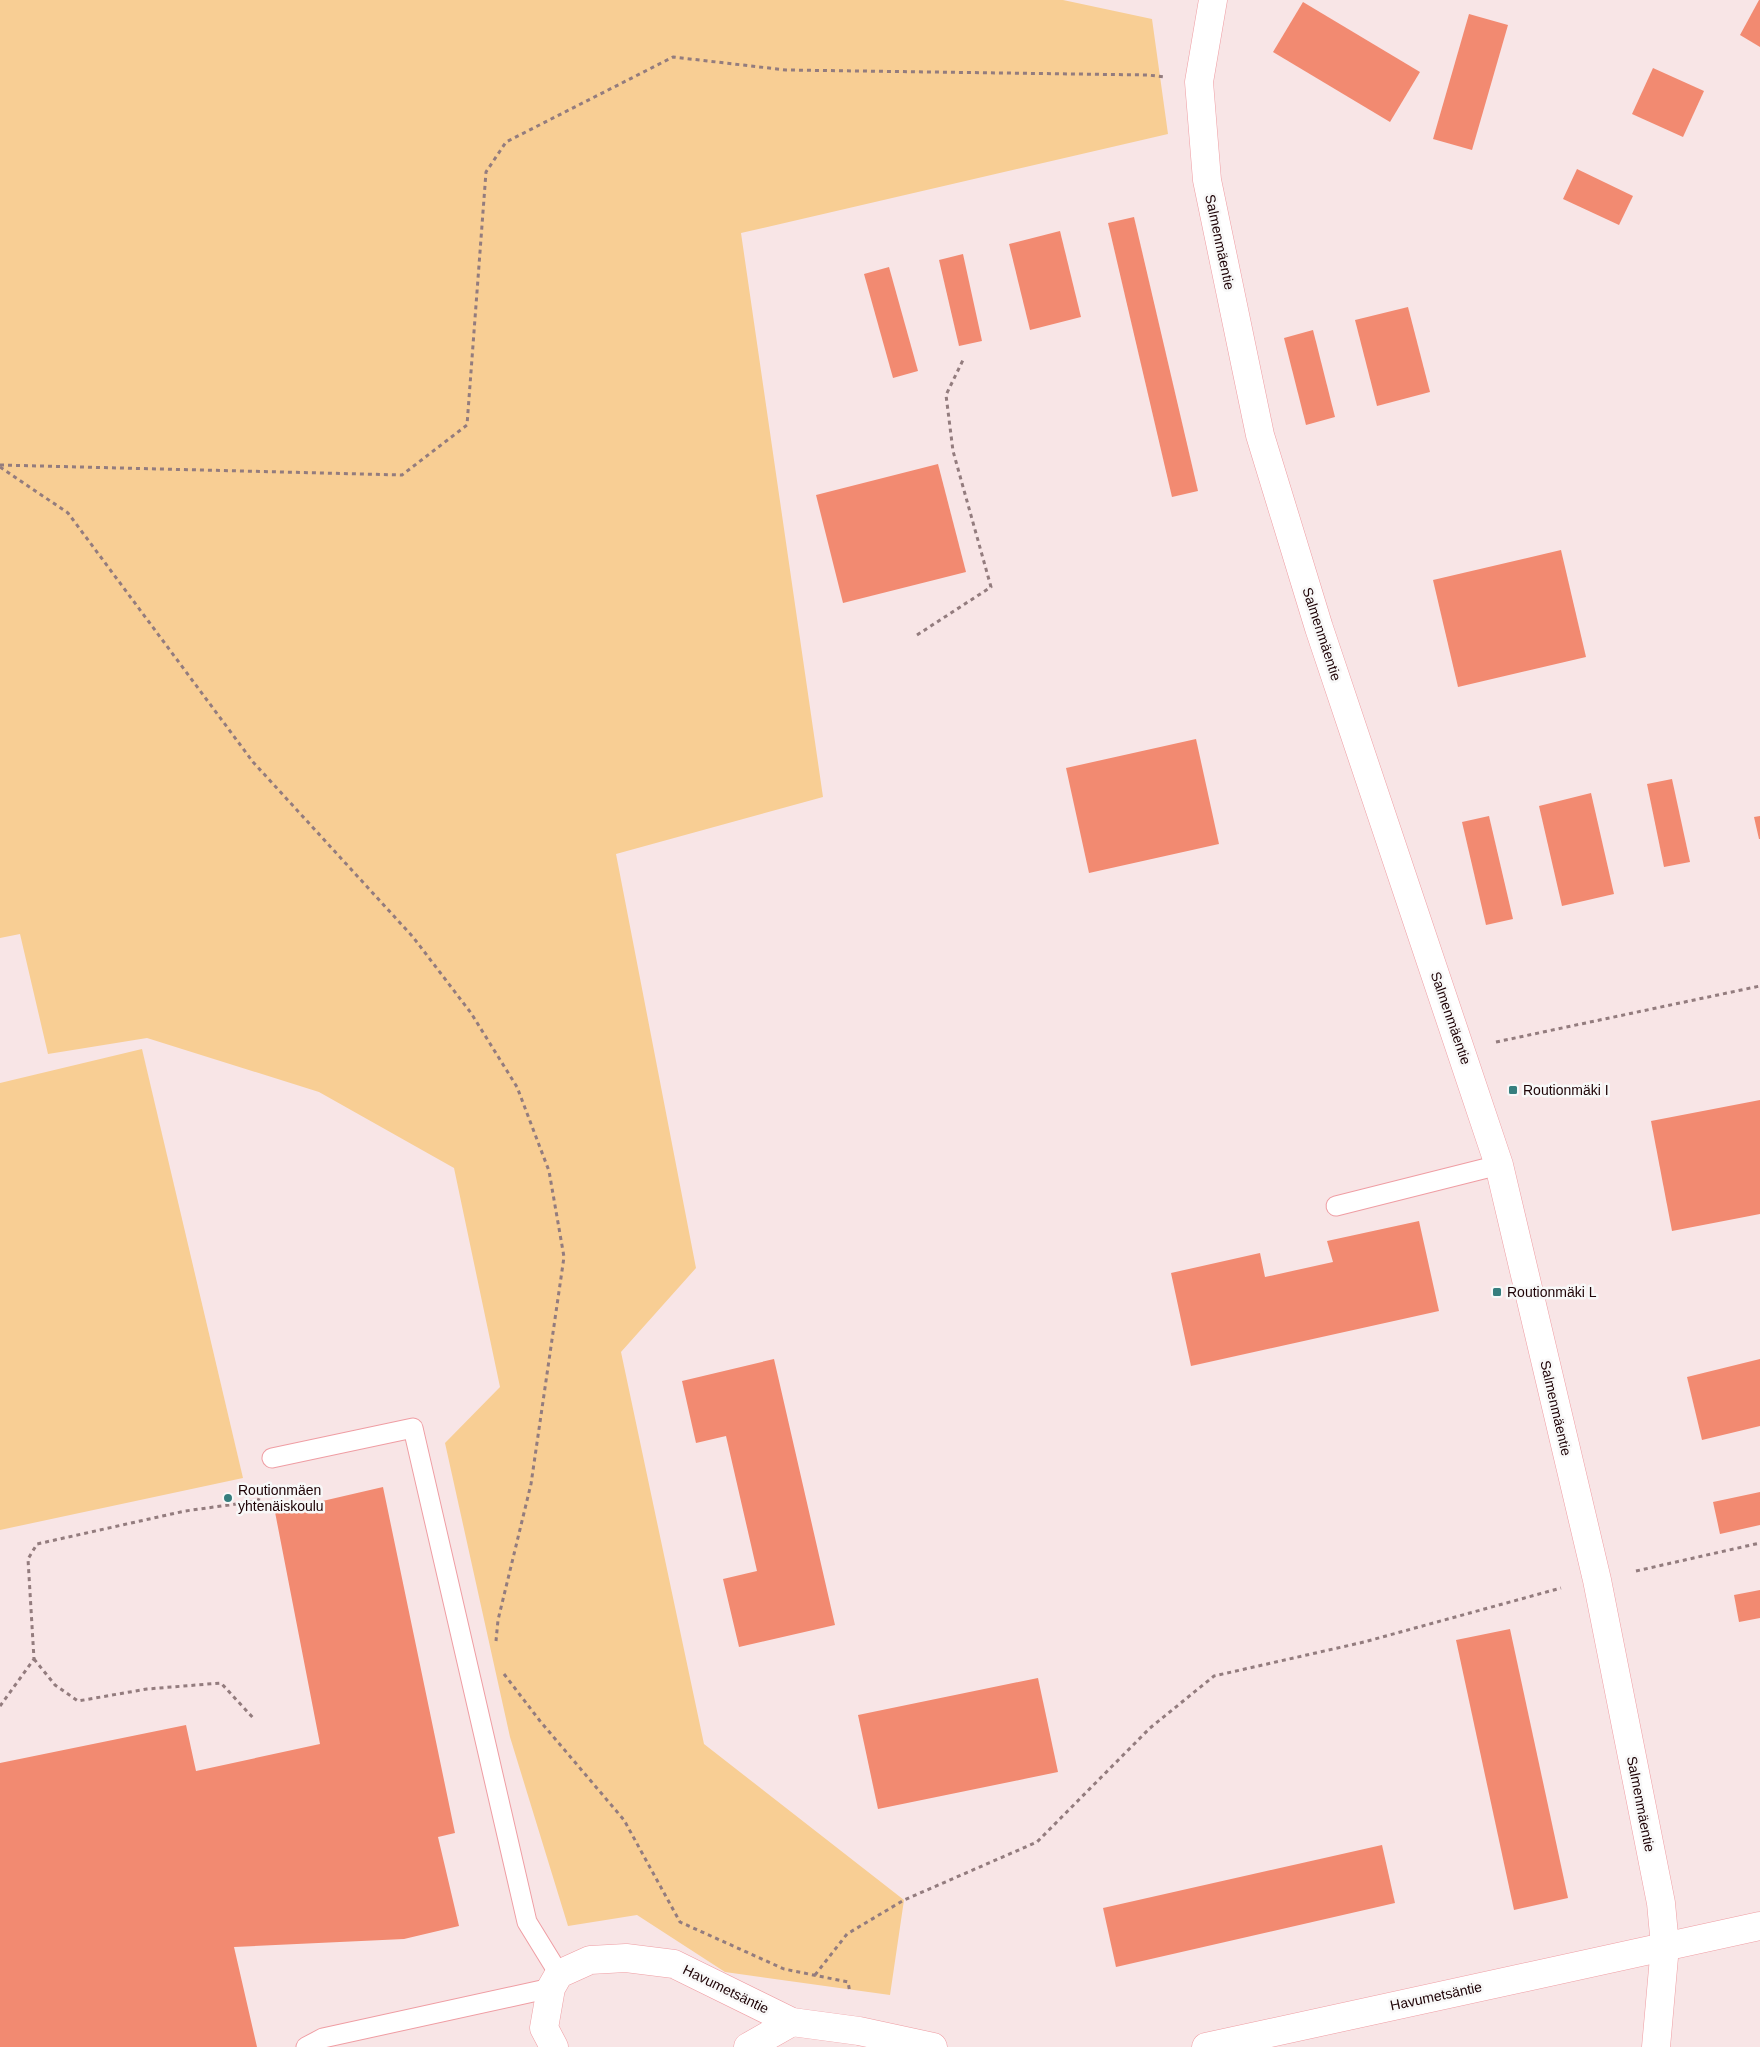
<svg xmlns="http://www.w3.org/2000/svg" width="1760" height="2047" font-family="Helvetica,sans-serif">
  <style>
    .green { fill: #f8ce94 }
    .building { fill: #f28a71 }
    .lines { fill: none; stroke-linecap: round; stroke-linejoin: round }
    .lane-casing { stroke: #ef9da3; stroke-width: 21 }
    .street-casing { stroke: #ef9da3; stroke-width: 29 }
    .path { stroke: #937c7e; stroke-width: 3; stroke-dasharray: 4 4; stroke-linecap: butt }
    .lane { stroke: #fff; stroke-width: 19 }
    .street { stroke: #fff; stroke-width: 28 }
    .poi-dot { fill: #367e7e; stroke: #f8f8f8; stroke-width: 2 }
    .labels { text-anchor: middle; stroke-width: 5; stroke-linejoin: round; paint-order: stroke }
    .street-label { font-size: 14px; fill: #1e0306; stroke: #f8f8f8 }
    .poi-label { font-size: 14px; fill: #1e0306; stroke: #f8f8f8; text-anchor: start }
  </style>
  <rect width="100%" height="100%" fill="#f8e5e6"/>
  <g class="green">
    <polygon points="0,0 1063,0 1152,19 1168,134 741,233 823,797 616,854 696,1268 621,1352 704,1744 904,1900 890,1995 725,1972 637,1915 568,1926 510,1737 445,1443 500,1387 454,1168 319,1092 147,1038 48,1054 20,934 0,938"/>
    <polygon points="142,1049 243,1478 0,1530 0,1083"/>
  </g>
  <g class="building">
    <polygon points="1759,0 1760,0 1760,47 1740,35"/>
    <polygon points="1303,2 1420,72 1390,122 1273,52"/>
    <polygon points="1469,14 1508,25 1472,150 1433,139"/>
    <polygon points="1653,68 1704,91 1683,137 1632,114"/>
    <polygon points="1577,169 1633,196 1619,225 1563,199"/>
    <polygon points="1134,217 1198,491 1172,497 1108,223"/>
    <polygon points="1060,231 1081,317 1030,330 1009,244"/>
    <polygon points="963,254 982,341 959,346 939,260"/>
    <polygon points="889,267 918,371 893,378 864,274"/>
    <polygon points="1408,307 1430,392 1377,406 1355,320"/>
    <polygon points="1313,330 1335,417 1306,425 1284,338"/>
    <polygon points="938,464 966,572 843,603 816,495"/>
    <polygon points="1561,550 1586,657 1458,687 1433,580"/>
    <polygon points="1196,739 1219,844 1089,873 1066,768"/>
    <polygon points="1672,779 1690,862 1664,867 1647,784"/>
    <polygon points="1591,793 1614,894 1562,906 1539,806"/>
    <polygon points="1489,816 1513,919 1486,925 1462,822"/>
    <polygon points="1760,816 1760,839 1759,839 1754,817"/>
    <polygon points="1760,1100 1760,1214 1672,1231 1651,1121"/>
    <polygon points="1419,1221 1439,1311 1191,1366 1171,1273 1260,1253 1265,1277 1333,1262 1327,1241"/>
    <polygon points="774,1359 835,1625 739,1647 723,1579 757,1571 726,1436 696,1443 682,1381"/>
    <polygon points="1760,1359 1760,1426 1702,1440 1687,1377"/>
    <polygon points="383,1487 455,1833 438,1837 459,1926 404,1939 234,1947 257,2047 0,2047 0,1763 186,1725 196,1771 320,1744 275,1512"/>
    <polygon points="1760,1492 1760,1525 1720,1534 1713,1502"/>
    <polygon points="1760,1590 1760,1618 1739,1622 1734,1595"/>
    <polygon points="1510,1629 1568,1898 1514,1910 1456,1640"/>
    <polygon points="1038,1678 1058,1772 878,1809 858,1715"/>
    <polygon points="1382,1845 1395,1903 1116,1967 1103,1908"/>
  </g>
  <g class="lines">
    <g class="lane-casing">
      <g id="lane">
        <polyline points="1336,1206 1499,1165"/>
        <polyline points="272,1458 413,1428 527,1922 559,1974"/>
        <polyline points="306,2047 323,2038 551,1988"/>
      </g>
    </g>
    <g class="street-casing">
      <g id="street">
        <polyline points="1213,0 1199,82 1207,180 1260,435 1319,628 1499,1165 1597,1580 1661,1903 1665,1946 1656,2047"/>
        <polyline points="554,2047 544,2028 551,1988 559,1974 590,1960 626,1958 674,1964 792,2022 859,2031 933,2047"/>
        <polyline points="748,2047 792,2022"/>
        <polyline points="1206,2047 1760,1926"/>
      </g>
    </g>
    <g class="path">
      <polyline points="0,465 402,475 467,425 486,172 506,142 673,57 786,70 1148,75 1164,77"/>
      <polyline points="0,467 68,513 253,762 413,937 471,1013 517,1087 549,1171 564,1257 531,1484 498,1620 496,1641"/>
      <polyline points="917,635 991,587 953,451 946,395 963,360"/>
      <polyline points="1496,1042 1760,986"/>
      <polyline points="1636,1571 1760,1543"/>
      <polyline points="34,1659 55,1685 78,1701 147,1689 221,1683 255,1720"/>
      <polyline points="504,1674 540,1721 624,1820 680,1922 784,1969 848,1982 850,1993"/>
      <polyline points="0,1706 34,1659 28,1559 37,1544 185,1511 258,1501 263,1487"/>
      <polyline points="815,1975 847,1934 904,1900 1037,1842 1150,1728 1214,1676 1364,1642 1561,1588"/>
    </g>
    <use href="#lane" class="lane"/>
    <use href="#street" class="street"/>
  </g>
  <g class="poi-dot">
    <rect x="1508" y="1085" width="10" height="10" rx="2.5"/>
    <rect x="1492" y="1287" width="10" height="10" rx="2.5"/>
    <circle cx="228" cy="1498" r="5"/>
  </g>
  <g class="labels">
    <g class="street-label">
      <text transform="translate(1220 242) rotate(78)" y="5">Salmenmäentie</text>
      <text transform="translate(1322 634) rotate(72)" y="5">Salmenmäentie</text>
      <text transform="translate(1451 1018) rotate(71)" y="5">Salmenmäentie</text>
      <text transform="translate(1556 1408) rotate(77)" y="5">Salmenmäentie</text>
      <text transform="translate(1641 1804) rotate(79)" y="5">Salmenmäentie</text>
      <text transform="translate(726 1989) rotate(26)" y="5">Havumetsäntie</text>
      <text transform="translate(1436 1996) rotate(-12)" y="5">Havumetsäntie</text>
    </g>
    <g class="poi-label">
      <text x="1523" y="1095">Routionmäki I</text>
      <text x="1507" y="1297">Routionmäki L</text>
      <text x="238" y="1495">Routionmäen<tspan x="238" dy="16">yhtenäiskoulu</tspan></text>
    </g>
  </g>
</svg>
